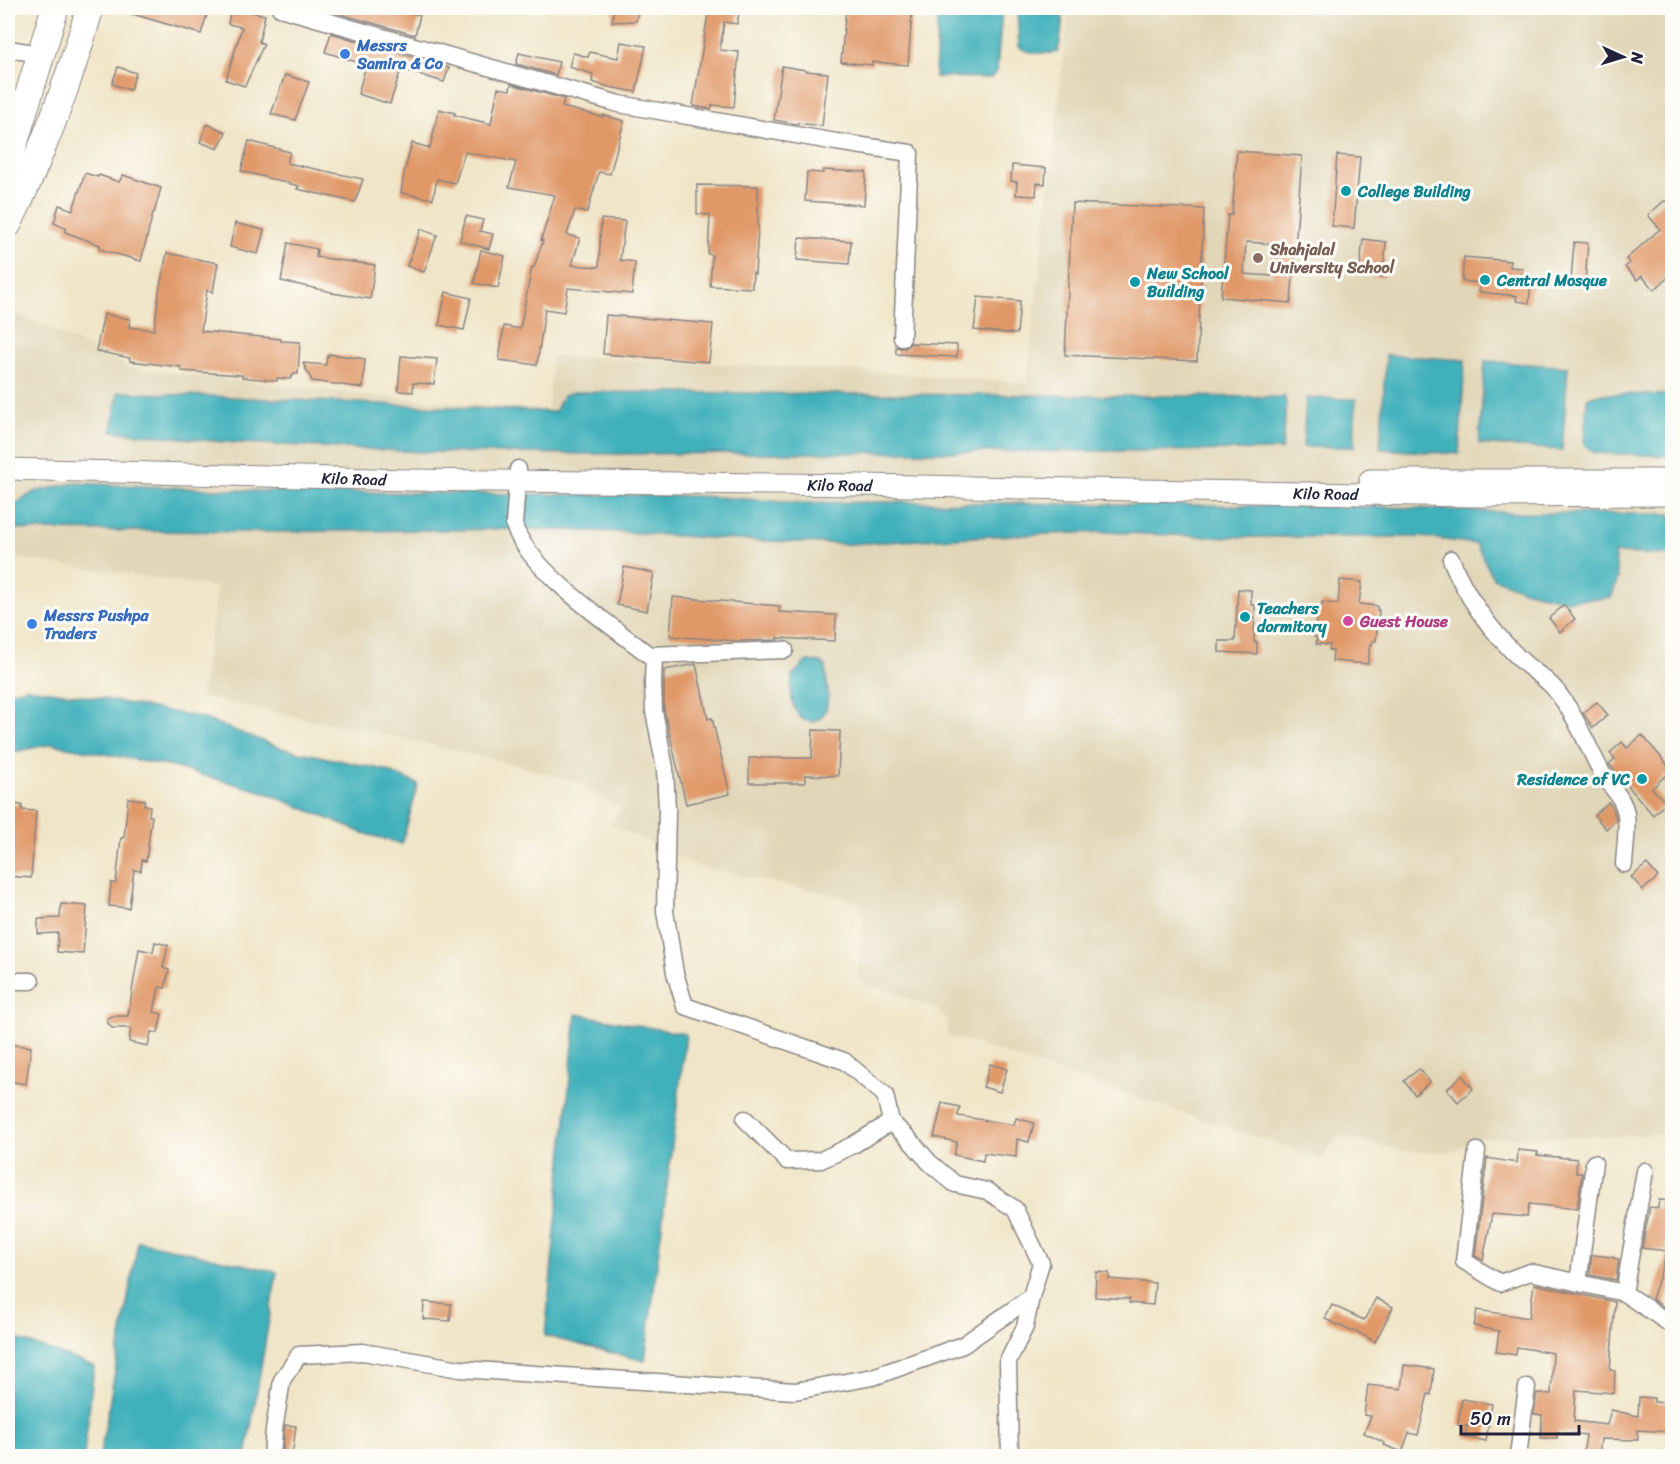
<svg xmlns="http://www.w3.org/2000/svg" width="1680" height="1464" font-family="Sriracha,sans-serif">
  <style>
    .built { fill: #e1d6b7 }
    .water { fill: #41b1bb; stroke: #326a7b; stroke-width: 1.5 }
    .building { fill: #e09867; fill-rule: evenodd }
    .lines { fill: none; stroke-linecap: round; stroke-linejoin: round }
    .minor-casing { stroke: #898482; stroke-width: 19 }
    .tertiary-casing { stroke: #898482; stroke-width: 23 }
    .primary-casing { stroke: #898482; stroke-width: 29 }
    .minor { stroke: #fff; stroke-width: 16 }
    .tertiary { stroke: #fff; stroke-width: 21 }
    .primary { stroke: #fff; stroke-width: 27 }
    .shop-dot { fill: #3f7fe0; stroke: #fdfcf7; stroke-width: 2 }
    .culture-dot { fill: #0f9aa8; stroke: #fdfcf7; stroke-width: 2 }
    .education-dot { fill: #8d6e63; stroke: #fdfcf7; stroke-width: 2 }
    .hotel-dot { fill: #d1479c; stroke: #fdfcf7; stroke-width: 2 }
    .labels { text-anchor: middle; stroke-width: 6; stroke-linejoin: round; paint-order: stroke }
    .shop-label { font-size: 16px; font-weight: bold; fill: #366cbe; stroke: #fdfcf7; text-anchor: start }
    .culture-label { font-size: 16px; font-weight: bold; fill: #0d838f; stroke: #fdfcf7; text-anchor: start }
    .education-label { font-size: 16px; font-weight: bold; fill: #785e54; stroke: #fdfcf7; text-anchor: start }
    .street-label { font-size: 16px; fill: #22223b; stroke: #fdfcf7 }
    .hotel-label { font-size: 16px; font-weight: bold; fill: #b23c85; stroke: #fdfcf7; text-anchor: start }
  </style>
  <rect width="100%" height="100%" fill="#fdfcf7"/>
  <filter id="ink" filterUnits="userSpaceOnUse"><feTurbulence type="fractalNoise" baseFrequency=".0167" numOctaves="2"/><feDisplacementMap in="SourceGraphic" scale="12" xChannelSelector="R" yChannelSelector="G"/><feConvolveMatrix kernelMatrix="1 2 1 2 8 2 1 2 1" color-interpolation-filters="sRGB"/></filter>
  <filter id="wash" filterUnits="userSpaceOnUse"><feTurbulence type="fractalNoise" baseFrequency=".008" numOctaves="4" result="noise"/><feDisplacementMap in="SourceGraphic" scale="24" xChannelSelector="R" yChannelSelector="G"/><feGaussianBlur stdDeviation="1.35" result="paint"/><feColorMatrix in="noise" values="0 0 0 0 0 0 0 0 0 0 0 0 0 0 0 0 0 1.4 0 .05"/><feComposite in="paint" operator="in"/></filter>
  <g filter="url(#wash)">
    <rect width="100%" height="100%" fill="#f0e5c8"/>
    <polygon class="built" points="1069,8 1672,8 1672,1133 1624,1136 1478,1138 1450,1153 1404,1151 1337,1136 1323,1159 947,1035 947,1022 945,1017 935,1008 881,988 868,987 857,977 864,915 856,901 820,892 700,867 611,825 620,809 576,782 518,765 406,739 201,697 217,587 8,557 8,309 131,368 374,396 548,410 552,356 863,371 1027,383"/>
    <g class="water">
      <polygon points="938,8 1002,8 997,71 991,78 935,77"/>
      <path d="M 1017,8 L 1064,8 L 1060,44 L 1057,52 C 1045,54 1028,54 1019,47 Z"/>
      <polygon points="1386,355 1465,360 1459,454 1380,449"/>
      <polygon points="1485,361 1568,367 1562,450 1479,444"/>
      <polygon points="118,392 555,412 563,396 574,392 1285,397 1286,405 1282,450 595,454 421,452 224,442 112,431"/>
      <polygon points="1600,394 1672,395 1672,456 1595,453 1584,445 1587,399 1591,396"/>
      <polygon points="1306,398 1356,399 1354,447 1303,447"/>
      <polygon points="73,483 258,491 700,496 801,503 885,502 1386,507 1520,513 1672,514 1672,555 1614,553 1618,578 1611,598 1567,600 1527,591 1493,578 1476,544 1422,537 1218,537 1103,532 990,536 850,544 739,540 622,532 526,529 255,532 29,530 8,528 8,504 17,503 34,492"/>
      <path d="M 807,661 L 820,662 L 826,666 C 825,678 830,692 827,705 C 823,724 804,729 795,709 C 790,699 791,687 792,676 Z"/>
      <polygon points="27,688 100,698 202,718 281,748 385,770 418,784 402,844 363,833 264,792 173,767 52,744 8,753 8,692"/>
      <polygon points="576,1014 686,1034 645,1361 545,1336"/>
      <polygon points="138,1241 277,1272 246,1456 100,1456"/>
      <polygon points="8,1336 94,1366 84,1456 8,1456"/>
    </g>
    <g id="blocks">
      <g class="building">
        <polygon points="123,8 209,8 201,34 122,11"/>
        <polygon points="231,8 265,15 259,42 264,44 245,86 226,80 242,27 228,24"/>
        <polygon points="339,8 387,8 420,15 415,35 337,13"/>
        <polygon points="614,8 639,8 636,21 612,22"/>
        <polygon points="709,8 740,8 737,24 724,22 720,50 739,52 734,107 712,105 711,109 693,106"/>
        <polygon points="846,8 862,8 877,9 877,11 912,13 908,65 872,62 872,65 841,62"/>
        <polygon points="331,33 449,68 444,82 401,69 390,104 358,94 366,65 325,52"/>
        <polygon points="621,42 646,46 636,92 609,87 592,82 593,74 569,67 573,53 588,57 590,52 618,58"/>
        <polygon points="519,53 559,62 556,75 516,64"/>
        <polygon points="782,66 805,70 805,71 828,73 822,126 797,123 796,124 774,120"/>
        <polygon points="118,67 136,73 130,90 112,84"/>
        <polygon points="285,75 309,82 295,120 271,114"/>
        <polygon points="511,84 564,99 562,107 603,117 603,115 624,121 610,174 599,172 587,213 575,210 567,235 580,238 572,265 599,267 601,219 625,221 620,260 635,262 632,294 568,288 564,312 545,309 537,365 499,360 504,326 520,329 532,267 534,267 543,241 541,240 555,195 509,187 516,162 465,152 455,183 437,179 433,199 401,193 404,173 412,143 430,148 439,109 455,113 454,115 491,124 498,88 510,90"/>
        <polygon points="207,124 226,132 218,149 200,142"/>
        <polygon points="249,141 290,152 287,163 363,179 355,202 297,189 299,186 241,171"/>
        <path d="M 1237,151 L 1302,156 L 1291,303 L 1221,297 L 1228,215 L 1232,215 ZM 1246,242 L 1274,244 L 1272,276 L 1244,274 Z"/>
        <polygon points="1337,155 1360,157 1354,228 1332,226"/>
        <polygon points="1012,165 1046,168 1045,184 1037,183 1036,196 1016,195 1017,182 1011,181"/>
        <polygon points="823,170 866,172 864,205 805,201 807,172 823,173"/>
        <polygon points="85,173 98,177 99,175 119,182 123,175 161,188 154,213 153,213 141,261 99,249 100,245 65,232 66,228 54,223 59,205 73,210"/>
        <polygon points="697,185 758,186 758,230 755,274 753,273 752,288 710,286 712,255 708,254 710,215 697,214"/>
        <polygon points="1664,201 1672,202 1672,274 1654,290 1642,276 1637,280 1625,267 1630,263 1626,259 1660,229 1648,215"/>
        <polygon points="1072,203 1204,209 1197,361 1065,355"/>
        <polygon points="466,216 483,220 480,231 493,234 489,249 460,241"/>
        <polygon points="235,223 264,230 258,254 230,247"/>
        <polygon points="421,229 437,235 424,272 407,266"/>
        <polygon points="799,238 851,241 849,264 797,260"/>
        <polygon points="1363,239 1386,242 1383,277 1359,275"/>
        <polygon points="1574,242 1588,243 1585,282 1571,281"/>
        <polygon points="288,243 317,249 316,257 375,265 370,299 332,293 332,292 281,281"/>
        <polygon points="481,250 505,256 498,288 474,283"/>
        <polygon points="167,253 218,263 213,292 207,290 201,331 281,339 281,341 300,342 298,374 294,374 290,379 277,378 277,381 242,377 242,375 181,371 181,367 130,361 130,358 96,351 104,314 130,319 129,327 154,330 160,286"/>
        <polygon points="1464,257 1511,261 1510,267 1522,268 1521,279 1531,281 1529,303 1516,301 1517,296 1479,292 1480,283 1462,281"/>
        <polygon points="446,292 471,298 464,330 439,325"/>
        <polygon points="978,297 1020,301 1017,334 974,330"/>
        <polygon points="606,315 713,324 709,362 603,354"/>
        <polygon points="911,343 957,345 957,357 896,354 896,347 901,348 906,348"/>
        <polygon points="329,354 365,359 363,388 312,381 303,363 326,365 327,356 329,356"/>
        <polygon points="401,356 437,359 434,384 413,383 413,392 398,391"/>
        <polygon points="624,567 654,573 647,611 617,605"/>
        <polygon points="1340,580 1362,582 1359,604 1377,606 1377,610 1379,610 1376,641 1372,641 1372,645 1370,644 1368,664 1332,661 1333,651 1329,650 1330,645 1316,644 1317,638 1314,637 1318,609 1321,609 1322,602 1338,604"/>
        <polygon points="1238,589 1251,590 1251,605 1255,605 1254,642 1257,642 1257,654 1219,652 1219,641 1235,641"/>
        <polygon points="673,597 780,606 779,612 836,615 835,641 777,638 777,640 737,641 670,636"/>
        <polygon points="1564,605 1575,619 1560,632 1549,618"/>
        <polygon points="696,664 708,719 712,718 730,794 686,804 664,710 664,670"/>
        <polygon points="1597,702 1608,715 1593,728 1583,713"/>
        <polygon points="813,730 840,731 838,776 805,775 805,783 749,783 749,758 812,758"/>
        <polygon points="1642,735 1672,770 1652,788 1666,803 1653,815 1609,764 1615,759 1610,753 1622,742 1627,748"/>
        <polygon points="128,798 145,800 144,805 150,806 149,816 152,816 146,861 142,860 141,871 134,870 129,908 109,906 111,883 116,883 121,838 124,838"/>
        <polygon points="1609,802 1614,811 1616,820 1606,829 1594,815"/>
        <polygon points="10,804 22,805 22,810 36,811 31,878 8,876 8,809 9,809"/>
        <polygon points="1647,864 1658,877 1643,890 1631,877"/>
        <polygon points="61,904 87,906 83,954 57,952 58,933 38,934 38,919 60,918"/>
        <polygon points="155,942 168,945 163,968 169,970 165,988 159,987 154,1012 162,1014 158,1033 151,1032 148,1046 129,1042 131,1028 112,1028 107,1022 108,1018 112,1016 128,1016 139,949 153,952"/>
        <polygon points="8,1044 31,1047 26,1084 8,1081"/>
        <polygon points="990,1064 1007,1069 1000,1092 983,1087"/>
        <polygon points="1419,1069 1430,1082 1415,1095 1404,1081"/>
        <polygon points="1462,1075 1473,1089 1458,1102 1447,1089"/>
        <polygon points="942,1103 960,1107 958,1116 1014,1125 1016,1118 1034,1123 1029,1142 1017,1139 1016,1157 984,1153 983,1161 954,1155 957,1142 934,1137"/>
        <polygon points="1518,1150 1538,1152 1537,1155 1577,1159 1576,1173 1582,1173 1577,1209 1529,1204 1527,1217 1492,1214 1483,1260 1475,1256 1487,1158 1517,1163"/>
        <polygon points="1659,1200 1672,1201 1672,1218 1671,1218 1667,1251 1642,1248 1650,1207 1658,1208"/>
        <polygon points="1670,1244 1672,1244 1672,1282 1664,1307 1652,1299"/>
        <polygon points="1592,1255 1613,1257 1613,1258 1619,1259 1616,1280 1590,1275"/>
        <polygon points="1096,1272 1109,1273 1109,1279 1155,1283 1153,1305 1129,1303 1130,1299 1095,1297"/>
        <polygon points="1534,1284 1615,1302 1610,1370 1615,1371 1614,1393 1576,1390 1574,1421 1607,1425 1611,1410 1638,1416 1639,1397 1654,1398 1654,1402 1672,1403 1672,1432 1637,1430 1638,1440 1601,1439 1599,1456 1583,1456 1586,1435 1557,1432 1557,1438 1541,1438 1542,1415 1534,1414 1537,1393 1551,1394 1553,1353 1517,1347 1516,1355 1496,1352 1499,1331 1474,1326 1477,1310 1529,1318"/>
        <polygon points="1376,1298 1393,1307 1375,1342 1354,1330 1353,1332 1325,1319 1332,1305 1364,1320"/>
        <polygon points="424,1302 451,1304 450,1321 423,1319"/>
        <polygon points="1404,1365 1434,1369 1431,1395 1428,1394 1418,1435 1409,1433 1402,1452 1384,1445 1385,1443 1364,1433 1371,1416 1364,1415 1368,1385 1401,1389"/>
        <polygon points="1462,1399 1492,1404 1486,1441 1465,1437 1467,1426 1458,1425"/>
        <polygon points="285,1425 296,1426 292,1456 282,1456"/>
      </g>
    </g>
  </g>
  <g filter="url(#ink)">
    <use href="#blocks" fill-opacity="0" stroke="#898482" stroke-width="1.5"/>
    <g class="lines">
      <g class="minor-casing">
        <g id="minor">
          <polyline points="280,8 619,104 836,142 910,153 902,338"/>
          <polyline points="8,49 41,54"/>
          <path d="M 518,469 L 514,525 C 528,570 611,625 649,655 L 785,650"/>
          <path d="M 1451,559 C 1466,597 1492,632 1521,660 C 1531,670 1543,676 1553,687 C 1574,711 1586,743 1601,771 C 1609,786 1623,796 1626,814 C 1628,828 1625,849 1624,864"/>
          <polyline points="654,655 653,683 654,711 665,768 667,810 665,911 675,973 685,1006 844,1061 885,1095 891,1122"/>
          <polyline points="8,981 31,981"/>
          <polyline points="1477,1151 1464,1261 1500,1283 1530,1272 1624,1293 1672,1325"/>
          <polyline points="1578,1283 1594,1163"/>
          <polyline points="1624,1293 1645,1171"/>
          <polyline points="272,1456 274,1430 282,1380 299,1355 363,1352 460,1369 795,1391 873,1377 963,1345 1031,1297 1041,1263 1015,1209 987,1191 955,1184 930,1163 908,1138 891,1122 853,1145 821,1160 787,1161 745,1119"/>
          <polyline points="1010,1456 1008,1361 1025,1327 1031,1297"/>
          <polyline points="1518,1456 1527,1387"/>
        </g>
      </g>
      <g class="tertiary-casing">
        <g id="tertiary">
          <path id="s1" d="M 8,469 L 408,480 L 860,485 L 1474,496 L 1672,495"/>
          <polyline points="1370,480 1672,480"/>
        </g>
      </g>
      <g class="primary-casing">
        <g id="primary">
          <polyline points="8,163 55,8"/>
          <path d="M 8,224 C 42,154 69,82 90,8"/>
        </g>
      </g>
      <use href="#minor" class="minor"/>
      <use href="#tertiary" class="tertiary"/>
      <use href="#primary" class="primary"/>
    </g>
  </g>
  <g class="shop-dot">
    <circle cx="345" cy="54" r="6"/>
    <circle cx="32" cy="624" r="6"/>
  </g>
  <g class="culture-dot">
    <circle cx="1346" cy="191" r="6"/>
    <circle cx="1485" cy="280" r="6"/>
    <circle cx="1135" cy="282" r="6"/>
    <circle cx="1245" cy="617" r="6"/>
    <circle cx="1642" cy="779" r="6"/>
  </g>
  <circle class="education-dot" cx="1258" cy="258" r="6"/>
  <circle class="hotel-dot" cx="1348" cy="621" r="6"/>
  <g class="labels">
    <g class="shop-label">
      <text x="357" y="51">Messrs<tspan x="357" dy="18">Samira &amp; Co</tspan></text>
      <text x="44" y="621">Messrs Pushpa<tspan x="44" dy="18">Traders</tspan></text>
    </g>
    <g class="culture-label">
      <text x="1358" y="197">College Building</text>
      <text x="1147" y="279">New School<tspan x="1147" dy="18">Building</tspan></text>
      <text x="1497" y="286">Central Mosque</text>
      <text x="1257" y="614">Teachers<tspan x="1257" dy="18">dormitory</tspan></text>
      <text x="1630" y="785" text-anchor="end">Residence of VC</text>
    </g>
    <g class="education-label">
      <text x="1270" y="255">Shahjalal<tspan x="1270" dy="18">University School</tspan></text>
    </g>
    <g class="street-label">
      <text dy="6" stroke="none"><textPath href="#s1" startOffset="346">Kilo Road</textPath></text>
      <text dy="6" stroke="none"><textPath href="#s1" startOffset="832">Kilo Road</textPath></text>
      <text dy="6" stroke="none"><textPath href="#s1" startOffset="1318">Kilo Road</textPath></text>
    </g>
    <g class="hotel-label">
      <text x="1360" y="627">Guest House</text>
    </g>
  </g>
  <rect width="1680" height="1464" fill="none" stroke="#fdfcf7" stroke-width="30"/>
  <g transform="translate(1623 57) rotate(94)" stroke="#fdfcf7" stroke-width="4.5" paint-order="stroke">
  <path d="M0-4.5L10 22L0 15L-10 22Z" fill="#22223b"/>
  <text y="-9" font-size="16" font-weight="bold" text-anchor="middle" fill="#22223b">N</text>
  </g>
  <path d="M1461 1425v9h118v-9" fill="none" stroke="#22223b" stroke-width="3"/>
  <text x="1470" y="1425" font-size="18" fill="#22223b" stroke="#fdfcf7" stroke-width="4.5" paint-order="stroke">50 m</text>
</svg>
